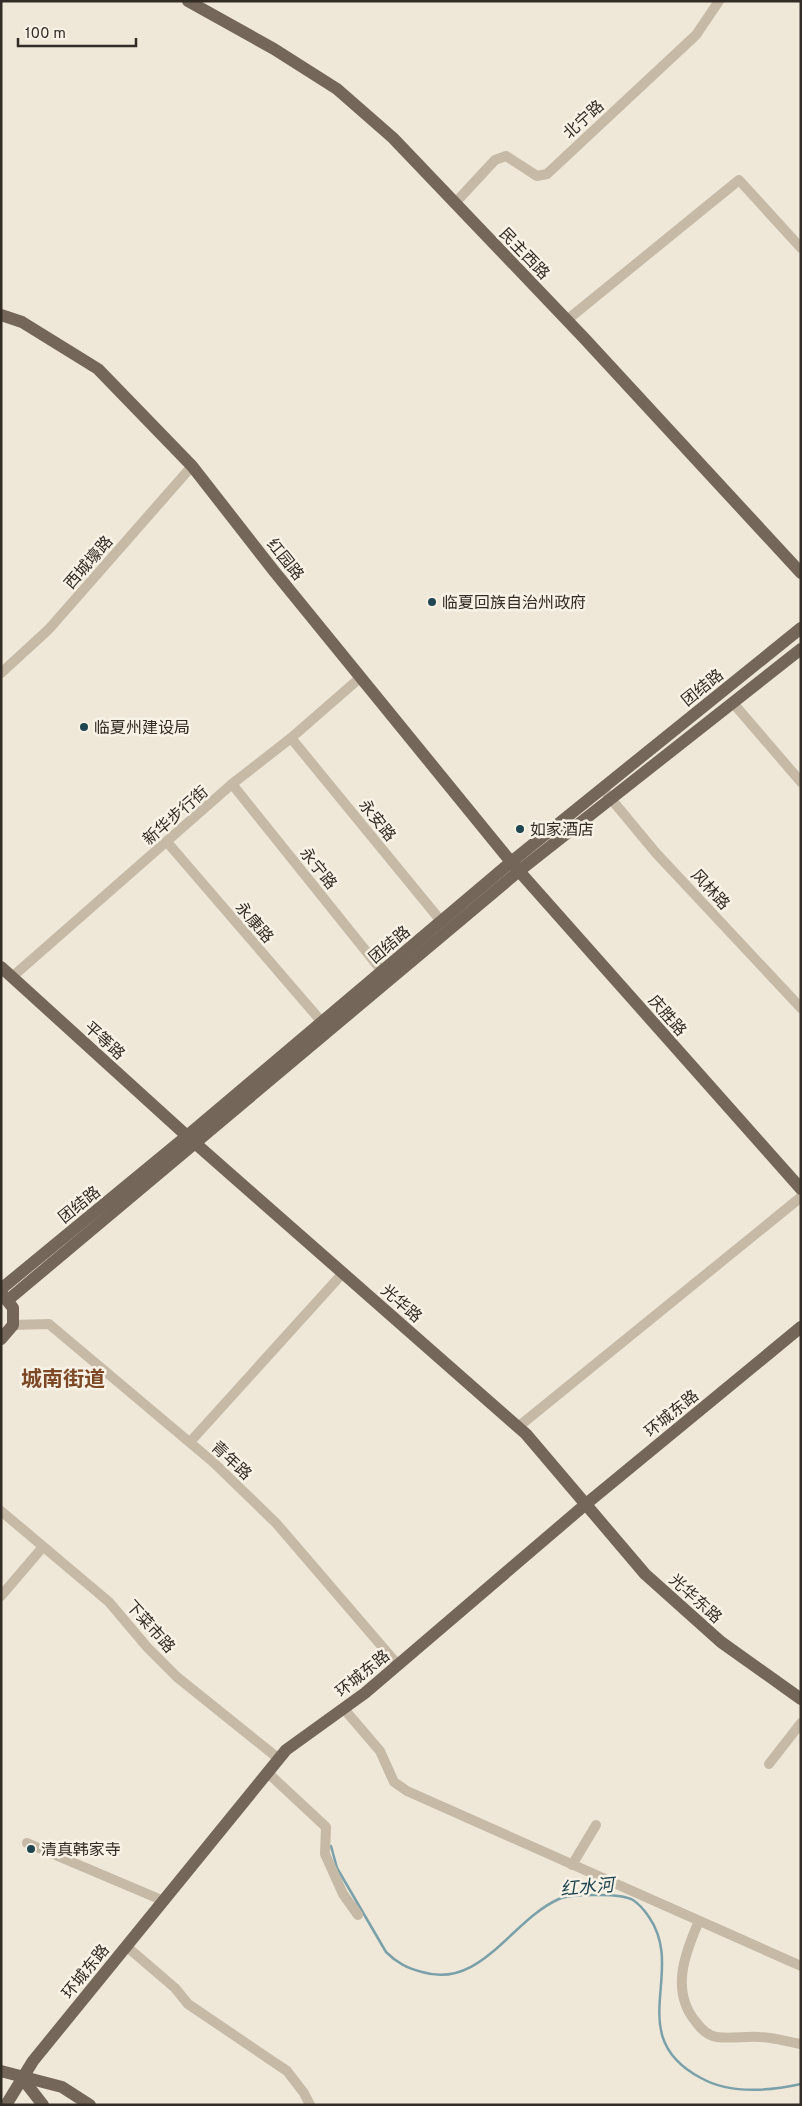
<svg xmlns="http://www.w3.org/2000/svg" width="802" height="2106" font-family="Overpass,'Noto Sans SC',sans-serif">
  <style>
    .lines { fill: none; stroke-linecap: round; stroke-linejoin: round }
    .stream { stroke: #7aa0aa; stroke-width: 2.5 }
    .minor { stroke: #c6baa6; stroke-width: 10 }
    .major { stroke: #746658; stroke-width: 12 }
    .poi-dot { fill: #1f4551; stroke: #f7f2e5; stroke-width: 2 }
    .labels { text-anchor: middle; stroke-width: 5; stroke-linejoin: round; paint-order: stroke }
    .street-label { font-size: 16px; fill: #332c26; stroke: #f7f2e5 }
    .poi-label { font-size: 16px; fill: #332c26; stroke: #f7f2e5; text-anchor: start }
    .water-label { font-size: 18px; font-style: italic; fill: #1f4551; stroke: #f7f2e5 }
    .district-label { font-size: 21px; font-weight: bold; fill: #7c4825; stroke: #f7f2e5 }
  </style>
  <rect width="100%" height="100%" fill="#efe8d9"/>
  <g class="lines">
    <path class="stream" d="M 331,1846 L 337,1868 L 386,1952 C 397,1963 407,1968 422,1972 C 481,1990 511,1920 559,1899 C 570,1894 588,1895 600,1895 C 610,1895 624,1895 633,1900 C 639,1904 645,1911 649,1917 C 687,1972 622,2036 701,2078 C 731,2095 769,2091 801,2084"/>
    <g class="minor">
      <polyline points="455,203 495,160 506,156 537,176 547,174 696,35 719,1"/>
      <polyline points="567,320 739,180 801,248"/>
      <polyline points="1,673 49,629 192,466"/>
      <polyline points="733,703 801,782"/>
      <polyline points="291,738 441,921"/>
      <polyline points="232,784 382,971"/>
      <polyline points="602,788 656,853 801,1008"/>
      <polyline points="167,842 321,1021"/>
      <polyline points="12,977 232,784 291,738 361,677"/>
      <polyline points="13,1325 49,1324 213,1462 276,1523 398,1665"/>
      <polyline points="518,1427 801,1197"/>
      <polyline points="190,1442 343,1273"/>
      <polyline points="1,1511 109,1602 147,1647 177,1677 279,1759"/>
      <polyline points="1,1596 42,1548"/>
      <polyline points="344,1709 380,1751 394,1782 407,1791 801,1966"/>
      <polyline points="769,1764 801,1723"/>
      <polyline points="268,1773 326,1827 325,1854 343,1894 358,1915"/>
      <polyline points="27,1843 164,1901"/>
      <polyline points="572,1865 596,1825"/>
      <path d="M 699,1921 C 685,1953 670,1991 696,2022 C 701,2029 708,2036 717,2037 C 730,2039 746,2036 759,2037 C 773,2037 787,2042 801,2044"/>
      <polyline points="126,1946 175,1988 188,2004 287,2071 304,2093 310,2105"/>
    </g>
    <g class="major">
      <polyline points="188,1 274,49 337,89 393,138 584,338 801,573"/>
      <polyline points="1,315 22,322 98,369 192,466 274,571 511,862 801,1189"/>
      <polyline points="1,967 187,1136 526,1434 645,1574 721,1642 801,1699"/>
      <polyline points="1,1289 187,1136 511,862 801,628"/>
      <polyline points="8,1300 519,871 801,649"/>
      <polyline points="1,1339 13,1325 13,1308 3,1295"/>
      <polyline points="1,2071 62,2087 90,2105"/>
      <polyline points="22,2078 43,2105"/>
      <polyline points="6,2105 33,2061 286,1750 365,1693 586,1504 801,1327"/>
    </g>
  </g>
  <g class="poi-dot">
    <circle cx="432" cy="602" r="5"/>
    <circle cx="84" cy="727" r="5"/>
    <circle cx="520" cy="829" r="5"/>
    <circle cx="31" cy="1849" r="5"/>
  </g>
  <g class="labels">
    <g class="street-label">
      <text transform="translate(583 119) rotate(-42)" y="6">北宁路</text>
      <text transform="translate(525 253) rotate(46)" y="6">民主西路</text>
      <text transform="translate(286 559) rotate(51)" y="6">红园路</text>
      <text transform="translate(88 562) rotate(-49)" y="6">西城壕路</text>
      <text transform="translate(702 687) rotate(-39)" y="6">团结路</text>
      <text transform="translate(175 815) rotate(-41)" y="6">新华步行街</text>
      <text transform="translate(378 820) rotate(51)" y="6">永安路</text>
      <text transform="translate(319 868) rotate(51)" y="6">永宁路</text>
      <text transform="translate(711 889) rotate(47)" y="6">风林路</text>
      <text transform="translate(255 922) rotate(49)" y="6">永康路</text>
      <text transform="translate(389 944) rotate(-40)" y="6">团结路</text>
      <text transform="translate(668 1015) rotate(49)" y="6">庆胜路</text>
      <text transform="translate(105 1040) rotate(42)" y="6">平等路</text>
      <text transform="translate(79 1204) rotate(-39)" y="6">团结路</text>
      <text transform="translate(402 1303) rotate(41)" y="6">光华路</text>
      <text transform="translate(671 1413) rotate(-39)" y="6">环城东路</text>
      <text transform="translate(232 1460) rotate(43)" y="6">青年路</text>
      <text transform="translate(696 1598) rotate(42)" y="6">光华东路</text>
      <text transform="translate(151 1626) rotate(48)" y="6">下菜市路</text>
      <text transform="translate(362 1673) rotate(-39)" y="6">环城东路</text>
      <text transform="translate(85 1971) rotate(-51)" y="6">环城东路</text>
    </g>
    <g class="poi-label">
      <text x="442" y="608">临夏回族自治州政府</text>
      <text x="94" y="733">临夏州建设局</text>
      <text x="530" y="835">如家酒店</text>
      <text x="41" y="1855">清真韩家寺</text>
    </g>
    <g class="water-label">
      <text transform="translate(587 1887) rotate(-5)" y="6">红水河</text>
    </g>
    <g class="district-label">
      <text x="63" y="1386">城南街道</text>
    </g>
  </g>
  <rect width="802" height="2106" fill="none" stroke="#332c26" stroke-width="5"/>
  <path d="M18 38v8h118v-8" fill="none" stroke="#332c26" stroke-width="2.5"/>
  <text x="25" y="38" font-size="15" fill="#332c26" stroke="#f7f2e5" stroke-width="4" paint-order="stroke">100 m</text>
</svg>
